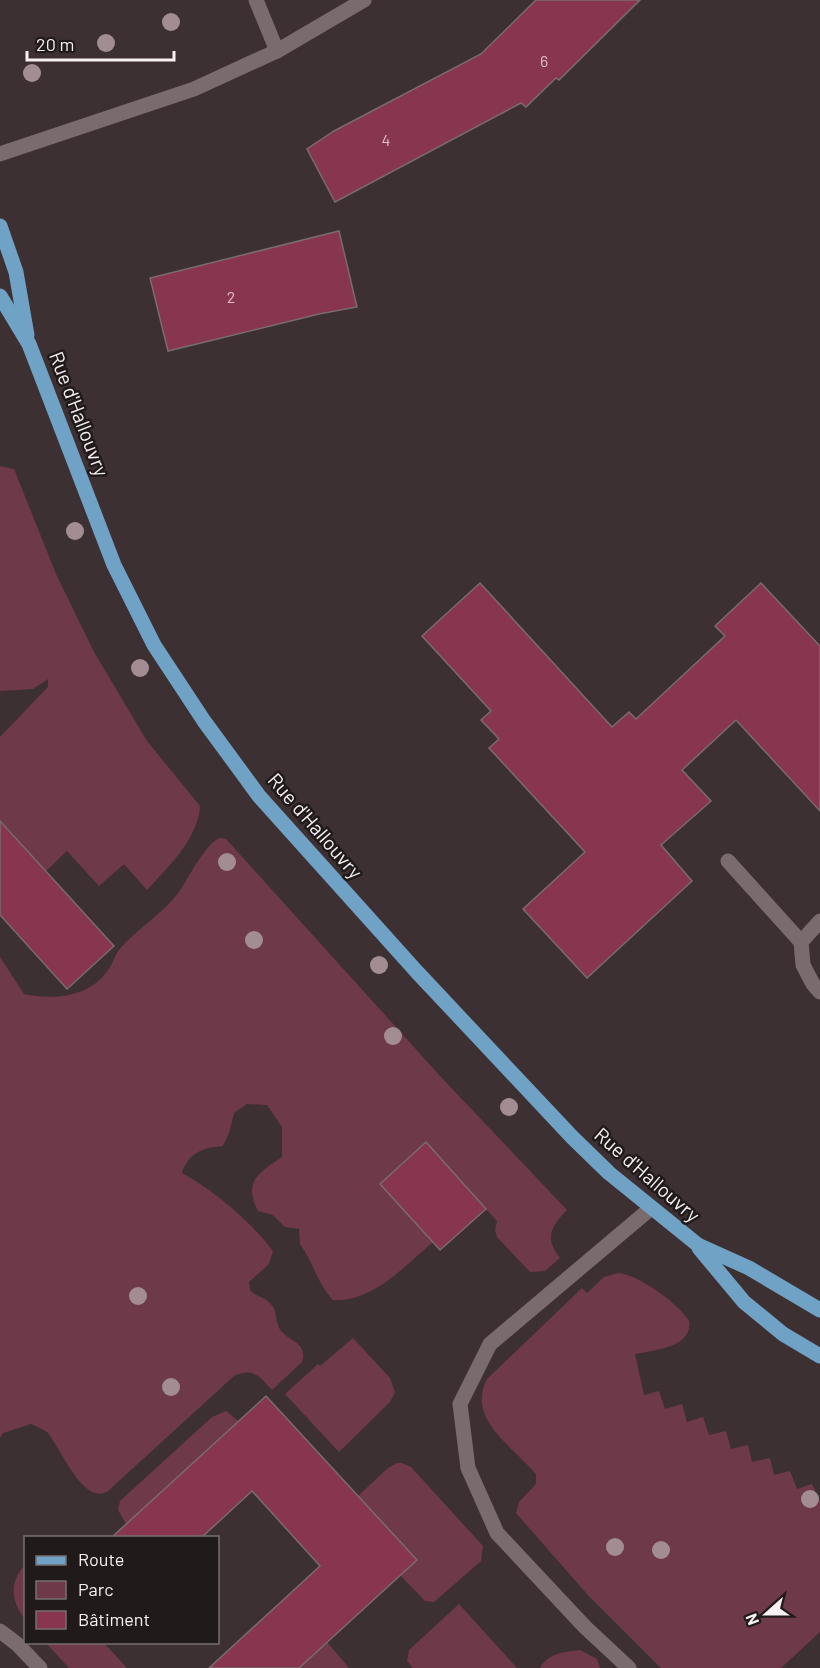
<svg xmlns="http://www.w3.org/2000/svg" width="820" height="1668" font-family="Barlow,sans-serif">
  <style>
    .green { fill: #6e3949 }
    .building { fill: #883550; stroke: #796b6e; stroke-width: 1.5 }
    .lines { fill: none; stroke-linecap: round; stroke-linejoin: round }
    .minor { stroke: #7a6b6f; stroke-width: 15 }
    .major { stroke: #6fa2c4; stroke-width: 15 }
    .tree { fill: #a28e92 }
    .labels { text-anchor: middle; stroke-width: 5; stroke-linejoin: round; paint-order: stroke }
    .number-label { font-size: 16px; fill: #dcc1ca }
    .street-label { font-size: 20px; fill: #f8f0f2; stroke: #201a1b }
  </style>
  <rect width="100%" height="100%" fill="#3d3033"/>
  <g class="green">
    <path d="M 0,466 L 14,469 L 56,574 L 94,652 L 147,741 L 200,806 C 198,839 168,867 147,890 L 124,864 L 99,886 L 67,851 L 46,871 L 12,834 L 0,844 L 0,737 L 48,687 L 48,679 L 33,689 L 0,691 Z"/>
    <path d="M 220,838 L 226,839 L 441,1077 L 567,1210 C 551,1226 544,1238 560,1258 L 545,1271 L 530,1272 L 497,1237 L 495,1230 L 497,1221 L 486,1209 L 440,1250 L 433,1242 C 404,1266 374,1302 333,1300 C 317,1283 313,1262 300,1244 L 299,1229 L 285,1227 L 273,1215 L 258,1211 C 243,1182 258,1173 282,1157 L 282,1127 L 267,1105 L 247,1104 L 234,1113 L 229,1133 L 223,1146 C 204,1147 188,1153 182,1173 C 216,1192 249,1220 273,1251 L 269,1264 L 249,1282 L 250,1290 C 255,1296 264,1297 270,1303 C 277,1310 275,1317 278,1325 C 283,1342 309,1339 302,1362 L 272,1390 C 259,1376 253,1367 234,1376 L 108,1491 C 84,1507 61,1449 48,1433 C 44,1429 37,1427 31,1424 L 3,1433 L 0,1438 L 0,957 L 24,994 C 53,1000 89,998 108,970 C 113,964 114,956 119,950 C 138,927 164,914 181,889 C 190,875 206,843 220,838 Z"/>
    <path d="M 618,1273 C 638,1274 679,1304 689,1321 C 693,1348 653,1350 635,1354 L 644,1395 L 659,1391 L 665,1409 L 682,1404 L 687,1422 L 703,1417 L 709,1435 L 726,1431 L 731,1449 L 748,1445 L 752,1462 L 770,1458 L 774,1475 L 790,1471 L 797,1489 L 812,1484 L 820,1501 L 820,1632 L 781,1668 L 661,1668 L 587,1594 L 516,1513 L 519,1502 L 536,1484 L 536,1474 C 514,1447 466,1420 487,1379 L 582,1288 L 587,1293 L 604,1277 Z"/>
    <polygon points="353,1338 390,1378 395,1392 390,1402 339,1452 285,1394 318,1364 320,1366"/>
    <polygon points="226,1411 238,1421 126,1524 118,1510 120,1501 212,1417"/>
    <polygon points="397,1463 402,1463 411,1467 483,1546 481,1561 434,1602 425,1601 400,1575 416,1560 358,1496 388,1468"/>
    <path d="M 25,1565 L 25,1619 C 11,1602 9,1582 25,1565 Z"/>
    <polygon points="459,1604 517,1668 413,1668 407,1661 409,1650"/>
    <polygon points="327,1642 349,1668 299,1668"/>
    <polygon points="46,1643 104,1643 127,1668 69,1668"/>
    <path d="M 580,1650 L 597,1659 L 600,1668 L 540,1668 C 548,1653 565,1652 580,1650 Z"/>
  </g>
  <g class="building">
    <polygon points="536,0 640,0 559,80 556,78 526,107 521,103 335,202 307,149 334,131 481,54"/>
    <polygon points="339,231 357,307 319,314 168,351 150,278"/>
    <polygon points="480,583 612,727 629,712 636,719 725,636 715,626 761,583 820,646 820,811 736,720 682,770 711,801 661,845 692,881 587,978 523,909 585,852 489,748 499,739 481,720 491,711 422,636"/>
    <polygon points="0,821 114,946 67,989 0,915"/>
    <polygon points="426,1142 486,1209 440,1250 380,1184"/>
    <polygon points="266,1396 417,1560 299,1668 209,1668 320,1566 252,1491 201,1538 111,1538"/>
  </g>
  <g class="lines">
    <g class="minor">
      <polyline points="256,0 277,51"/>
      <polyline points="0,154 194,89 277,51 364,0"/>
      <polyline points="728,861 801,942 803,965 813,984 820,992"/>
      <polyline points="801,942 820,921"/>
      <polyline points="0,1631 17,1644 40,1668"/>
      <polyline points="629,1668 585,1627 497,1533 468,1468 460,1404 490,1344 650,1209"/>
    </g>
    <g class="major">
      <polyline points="0,226 16,272 27,335"/>
      <polyline points="0,296 29,344 114,565 154,645 204,721 259,796 417,972 572,1137 609,1173 698,1245 749,1268 820,1310"/>
      <polyline points="699,1248 744,1302 783,1334 820,1356"/>
    </g>
  </g>
  <g class="tree">
    <circle cx="171" cy="22" r="9"/>
    <circle cx="106" cy="43" r="9"/>
    <circle cx="32" cy="73" r="9"/>
    <circle cx="75" cy="531" r="9"/>
    <circle cx="140" cy="668" r="9"/>
    <circle cx="227" cy="862" r="9"/>
    <circle cx="254" cy="940" r="9"/>
    <circle cx="379" cy="965" r="9"/>
    <circle cx="393" cy="1036" r="9"/>
    <circle cx="509" cy="1107" r="9"/>
    <circle cx="138" cy="1296" r="9"/>
    <circle cx="171" cy="1387" r="9"/>
    <circle cx="810" cy="1499" r="9"/>
    <circle cx="615" cy="1547" r="9"/>
    <circle cx="661" cy="1550" r="9"/>
  </g>
  <g class="labels">
    <g class="number-label">
      <text x="544" y="67">6</text>
      <text x="386" y="146">4</text>
      <text x="231" y="303">2</text>
    </g>
    <g class="street-label">
      <text transform="translate(79 414) rotate(69)" y="7">Rue d'Hallouvry</text>
      <text transform="translate(315 826) rotate(49)" y="7">Rue d'Hallouvry</text>
      <text transform="translate(647 1175) rotate(41)" y="7">Rue d'Hallouvry</text>
    </g>
  </g>
  <rect x="24" y="1536" width="195" height="108" fill="#201a1b" stroke="#767071" stroke-width="1.5"/>
  <rect x="36" y="1556" width="30" height="9" fill="#6fa2c4" stroke="#767071" stroke-width="1.5"/>
  <text x="78" y="1566" font-size="18" fill="#f8f0f2">Route</text>
  <rect x="36" y="1581" width="30" height="18" fill="#6e3949" stroke="#767071" stroke-width="1.5"/>
  <text x="78" y="1596" font-size="18" fill="#f8f0f2">Parc</text>
  <rect x="36" y="1611" width="30" height="18" fill="#883550" stroke="#767071" stroke-width="1.5"/>
  <text x="78" y="1626" font-size="18" fill="#f8f0f2">Bâtiment</text>
  <g transform="translate(766 1614) rotate(249)" stroke="#201a1b" stroke-width="4.5" paint-order="stroke">
  <path d="M0-4.5L10 22L0 15L-10 22Z" fill="#f8f0f2"/>
  <text y="-9" font-size="16" font-weight="bold" text-anchor="middle" fill="#f8f0f2">N</text>
  </g>
  <path d="M27 51v9h147v-9" fill="none" stroke="#f8f0f2" stroke-width="3"/>
  <text x="36" y="51" font-size="18" fill="#f8f0f2" stroke="#201a1b" stroke-width="4.5" paint-order="stroke">20 m</text>
</svg>
